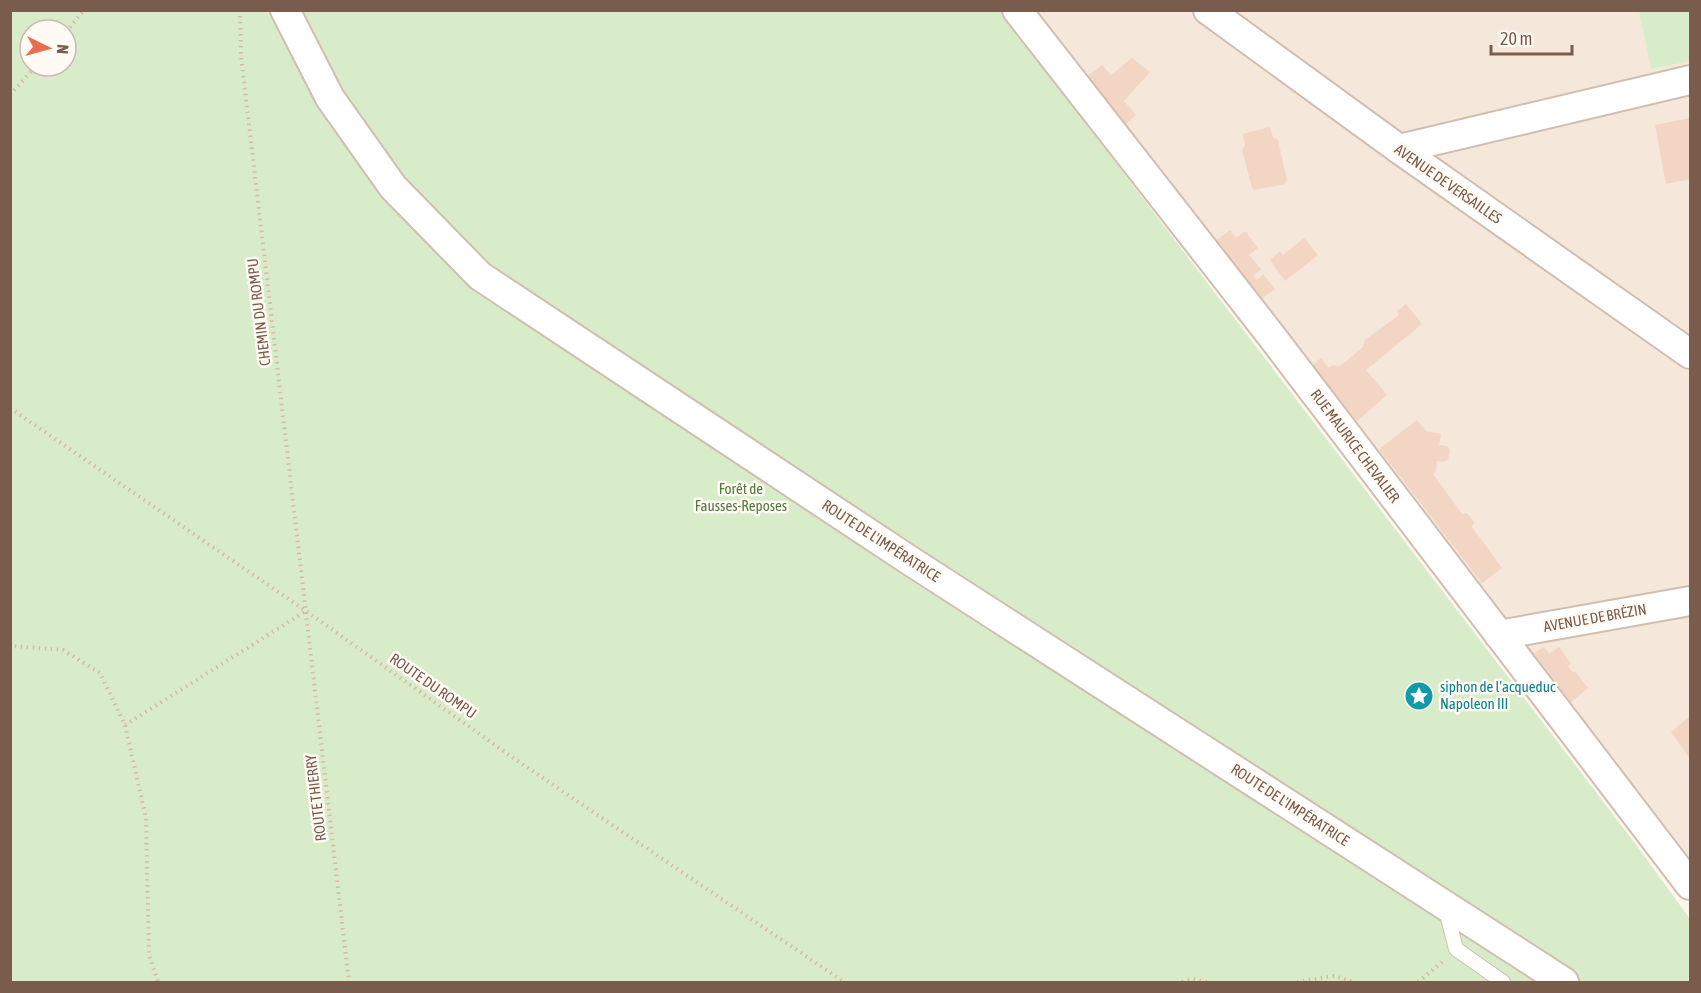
<svg xmlns="http://www.w3.org/2000/svg" width="1701" height="993" font-family="'Asap Condensed',sans-serif">
  <style>
    .residential { fill: #f5e8da }
    .green { fill: #d8ecc9; fill-rule: evenodd }
    .building { fill: #f3d5c3 }
    .lines { fill: none; stroke-linecap: round; stroke-linejoin: round }
    .service-casing { stroke: #d1beb0; stroke-width: 16 }
    .minor-casing { stroke: #d1beb0; stroke-width: 32 }
    .path { stroke: #d9b8a5; stroke-width: 4; stroke-dasharray: 1.5 4.5; stroke-linecap: butt }
    .service { stroke: #fff; stroke-width: 14 }
    .minor { stroke: #fff; stroke-width: 28 }
    .labels { text-anchor: middle; stroke-width: 5; stroke-linejoin: round; paint-order: stroke }
    .street-label { font-size: 15px; fill: #7a5c4d; stroke: #fffaf3 }
    .park-label { font-size: 15px; fill: #537a41; stroke: #fffaf3 }
    .culture-label { font-size: 15px; fill: #0d838f; stroke: #fffaf3; text-anchor: start }
  </style>
  <rect width="100%" height="100%" fill="#fdf6ec"/>
  <polygon class="residential" points="1017,11 1690,11 1690,885"/>
  <g class="green">
    <path d="M 10,11 L 1000,11 L 1637,846 L 1690,919 L 1690,982 L 11,982 ZM 30,30 L 66,30 L 66,66 L 30,66 Z"/>
    <polygon points="1639,11 1690,11 1690,61 1651,69"/>
  </g>
  <g class="building">
    <polygon points="1132,58 1150,72 1124,101 1136,115 1121,129 1082,80 1102,65 1111,75"/>
    <polygon points="1690,118 1690,179 1666,184 1655,125"/>
    <polygon points="1270,127 1273,137 1278,140 1287,180 1285,184 1254,190 1252,188 1242,150 1245,145 1243,134"/>
    <polygon points="1230,230 1236,238 1245,231 1258,248 1249,255 1261,269 1253,276 1257,280 1263,274 1275,289 1260,300 1213,243"/>
    <polygon points="1304,238 1318,255 1285,281 1270,260 1280,251 1283,255"/>
    <polygon points="1406,304 1422,324 1366,370 1387,395 1357,421 1312,366 1321,358 1329,368 1332,365 1340,366 1363,347 1365,340 1399,315 1397,311"/>
    <polygon points="1417,420 1426,431 1441,434 1439,445 1447,446 1450,450 1448,460 1443,462 1437,461 1436,471 1433,474 1462,514 1467,513 1474,522 1472,527 1502,568 1482,583 1379,449"/>
    <polygon points="1544,647 1549,654 1559,647 1571,664 1568,666 1573,673 1575,671 1588,688 1571,702 1534,653"/>
    <polygon points="1690,716 1690,759 1671,732"/>
  </g>
  <g class="lines">
    <g class="service-casing">
      <polyline id="service" points="1446,910 1456,949 1503,982"/>
    </g>
    <g class="minor-casing">
      <g id="minor">
        <polyline points="285,10 330,98 393,187 480,276 909,560 1564,982"/>
        <polyline points="1017,10 1273,338 1690,885"/>
        <polyline points="1208,10 1399,149 1690,354"/>
        <polyline points="1399,149 1690,80"/>
        <polyline points="1499,635 1690,601"/>
      </g>
    </g>
    <g class="path">
      <polyline points="240,10 241,56 349,982"/>
      <polyline points="66,32 84,10"/>
      <polyline points="10,95 36,66"/>
      <polyline points="10,408 306,611 512,757 844,982"/>
      <polyline points="10,643 13,646 63,650 100,673 125,725 146,818 149,955 158,982"/>
      <polyline points="125,725 306,611"/>
      <polyline points="1182,982 1193,979 1208,982"/>
      <polyline points="1297,982 1334,976 1354,982"/>
      <polyline points="1418,982 1442,962"/>
    </g>
    <use href="#service" class="service"/>
    <use href="#minor" class="minor"/>
  </g>
  <defs>
    <g id="sight-disc" transform="scale(1.5)"><circle r="9.5" fill="#0f9aa8" stroke="#fffaf3"/><path d="M0-6L1.8-2.2L6-1.7L2.9 1.2L3.7 5.4L0 3.3L-3.7 5.4L-2.9 1.2L-6-1.7L-1.8-2.2Z" fill="#fff"/></g>
  </defs>
  <g fill-rule="evenodd">
    <use href="#sight-disc" x="1419" y="696"/>
  </g>
  <g class="labels">
    <g class="street-label">
      <text transform="translate(1448 184) rotate(35)" y="5">AVENUE DE VERSAILLES</text>
      <text transform="translate(259 312) rotate(-97)" y="5">CHEMIN DU ROMPU</text>
      <text transform="translate(1355 446) rotate(53)" y="5">RUE MAURICE CHEVALIER</text>
      <text transform="translate(881 541) rotate(33)" y="5">ROUTE DE L'IMPÉRATRICE</text>
      <text transform="translate(1595 618) rotate(-10)" y="5">AVENUE DE BRÉZIN</text>
      <text transform="translate(433 686) rotate(35)" y="5">ROUTE DU ROMPU</text>
      <text transform="translate(316 798) rotate(-97)" y="5">ROUTE THIERRY</text>
      <text transform="translate(1290 805) rotate(33)" y="5">ROUTE DE L'IMPÉRATRICE</text>
    </g>
    <g class="park-label">
      <text x="741" y="494">Forêt de<tspan x="741" dy="17">Fausses-Reposes</tspan></text>
    </g>
    <g class="culture-label">
      <text x="1440" y="692">siphon de l'acqueduc<tspan x="1440" dy="17">Napoleon III</tspan></text>
    </g>
  </g>
  <rect width="1701" height="993" fill="none" stroke="#7a5c4d" stroke-width="24"/>
  <g transform="translate(48 48) rotate(95)"><circle r="28" fill="#fffaf3" stroke="#cabbb1" stroke-width="1.5"/>
  <path d="M0-4.5L10 22L0 15L-10 22Z" fill="#e76f51"/>
  <text y="-9" font-size="16" font-weight="bold" text-anchor="middle" fill="#7a5c4d">N</text>
  </g>
  <path d="M1491 45v9h81v-9" fill="none" stroke="#7a5c4d" stroke-width="3"/>
  <text x="1500" y="45" font-size="18" fill="#7a5c4d" stroke="#fffaf3" stroke-width="4.5" paint-order="stroke">20 m</text>
</svg>
